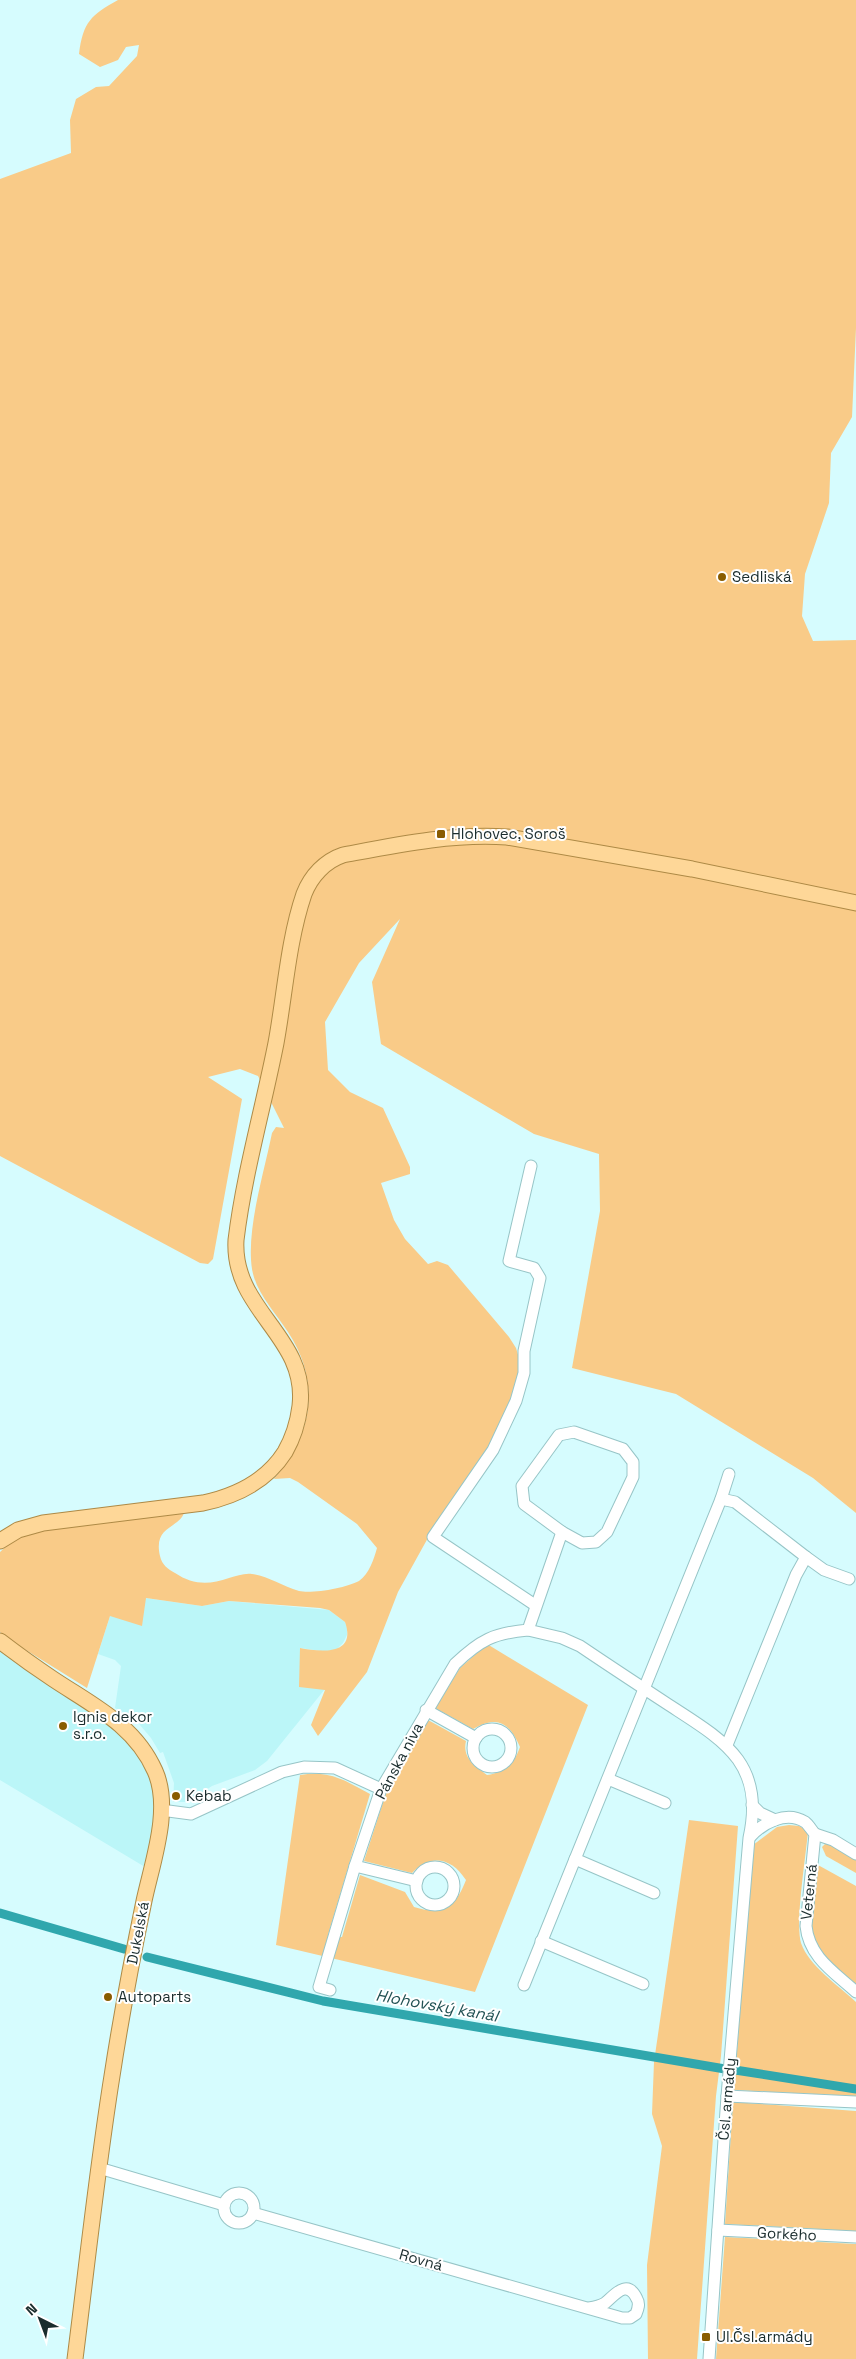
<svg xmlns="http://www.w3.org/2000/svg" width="856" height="2359" font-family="'Space Grotesk',sans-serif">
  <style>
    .built { fill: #bbf6f8 }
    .green { fill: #f9cb88 }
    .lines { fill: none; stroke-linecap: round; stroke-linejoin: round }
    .canal { stroke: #30a7ad; stroke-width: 9 }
    .minor-casing { stroke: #97c5c7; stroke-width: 13 }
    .major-casing { stroke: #ae8a46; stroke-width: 17 }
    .minor { stroke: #fff; stroke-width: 11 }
    .major { stroke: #fed798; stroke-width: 15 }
    .poi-dot { fill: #895c00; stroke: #fff; stroke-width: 2 }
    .labels { text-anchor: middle; stroke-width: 4; stroke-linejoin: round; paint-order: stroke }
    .poi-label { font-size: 15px; fill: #1a2c2d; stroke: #fff; text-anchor: start }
    .street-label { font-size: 15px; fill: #1a2c2d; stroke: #fff }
    .water-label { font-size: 16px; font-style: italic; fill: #215254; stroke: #fff }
  </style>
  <rect width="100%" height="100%" fill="#d6fcfe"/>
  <g class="built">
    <polygon points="145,1598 202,1606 229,1601 329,1610 345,1622 347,1628 347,1635 343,1643 337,1649 328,1652 300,1648 325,1689 267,1761 255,1770 212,1786 188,1802 173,1802 174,1783 163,1752 160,1753 151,1738 134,1718 115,1708 121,1666 115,1660 98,1654 110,1616"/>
    <polygon points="0,1645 128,1735 152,1781 158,1814 145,1867 0,1780"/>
  </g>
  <g class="green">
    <path d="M 118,0 L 856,0 L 856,328 L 852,417 L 831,453 L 829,503 L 805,574 L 802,616 L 813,641 L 856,640 L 856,1513 L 813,1478 L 676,1394 L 572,1368 L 600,1211 L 599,1154 L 534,1134 L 381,1044 L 372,982 L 400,919 L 359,963 L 325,1022 L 328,1070 L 350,1092 L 383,1108 L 410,1167 L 410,1174 L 381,1183 L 394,1220 L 405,1239 L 428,1264 L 437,1261 L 448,1265 L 509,1337 L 516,1348 L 519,1358 L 519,1378 L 494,1445 L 434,1527 L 398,1592 L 367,1672 L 318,1736 L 311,1725 L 325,1690 L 299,1687 L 300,1648 C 320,1652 357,1656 345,1622 L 329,1610 L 320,1608 L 229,1601 L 202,1606 L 146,1598 L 142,1626 L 110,1616 L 87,1688 L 5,1637 L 0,1632 L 0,1552 L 13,1540 L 32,1531 L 182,1511 L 184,1513 C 178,1529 153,1526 160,1556 C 162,1565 168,1569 175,1573 C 193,1585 209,1585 229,1578 C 237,1576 244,1573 252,1574 C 268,1576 282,1586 299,1591 C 312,1594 346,1588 359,1581 C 369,1574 374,1559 377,1548 L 357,1524 L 298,1482 L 290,1478 L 274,1479 C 313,1435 321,1382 288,1332 C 275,1312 256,1293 252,1269 C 246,1230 264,1173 272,1133 L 276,1127 L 284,1128 L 258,1076 L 240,1069 L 208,1077 L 242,1099 L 213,1259 L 208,1264 L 200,1263 L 0,1156 L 0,179 L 71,153 L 70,120 L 76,99 L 96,87 L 109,86 L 137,56 L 139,45 L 126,47 L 118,60 L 100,67 L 79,54 C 83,22 91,15 118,0 Z"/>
    <path d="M 487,1644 L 588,1705 L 475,1992 L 276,1945 L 300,1775 C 330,1770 344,1780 370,1794 L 328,1935 L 342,1937 L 360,1875 L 405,1892 L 414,1907 C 444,1916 455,1908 466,1880 C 452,1858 431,1853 412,1873 L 364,1861 L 386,1793 L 428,1720 L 466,1741 C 462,1758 475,1766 487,1775 C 505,1772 514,1764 520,1747 C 509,1722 497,1715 473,1729 L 435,1708 L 460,1668 Z"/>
    <polygon points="689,1820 738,1826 721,2056 716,2096 697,2359 648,2359 647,2265 662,2146 652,2114 654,2062"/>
    <path d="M 789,1825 L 799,1826 L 808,1831 C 806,1856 795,1923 801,1943 C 809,1966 838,1985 856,2002 L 856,2096 L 734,2090 L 753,1845 L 777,1827 Z"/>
    <polygon points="826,1843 830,1843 856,1858 856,1873 826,1856 822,1847"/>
    <path d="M 818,1865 L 856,1886 L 856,1985 C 845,1975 830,1965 821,1953 C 803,1929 815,1893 818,1865 Z"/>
    <polygon points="733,2102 856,2111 856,2231 725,2224"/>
    <polygon points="725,2237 856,2244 856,2359 716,2359"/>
  </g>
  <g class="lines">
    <g class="canal">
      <polyline points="0,1913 124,1949"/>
      <polyline points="147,1957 323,2001 725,2069"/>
      <polyline points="735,2070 856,2089"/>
    </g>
    <g class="minor-casing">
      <g id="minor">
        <polyline points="531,1166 509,1261 534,1268 540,1278 524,1351 524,1373 516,1401 493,1450 433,1537 535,1605"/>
        <polygon points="574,1432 623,1449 633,1462 633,1477 607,1532 596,1542 582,1543 562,1532 524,1504 522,1486 559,1435"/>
        <polyline points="721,1499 729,1474"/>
        <polyline points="806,1557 824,1570 849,1579"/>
        <path d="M 528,1630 L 562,1638 L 580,1646 C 608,1665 637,1684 666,1703 C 721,1739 766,1761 749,1838 L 727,2096 L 709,2359"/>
        <polyline points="426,1710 476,1738"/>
        <circle cx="492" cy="1748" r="19"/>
        <polyline points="608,1779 665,1803"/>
        <polyline points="752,1805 760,1813 775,1820"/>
        <polyline points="161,1810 191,1814 282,1772 304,1767 335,1768 381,1789"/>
        <polyline points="815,1834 833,1840 856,1854"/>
        <path d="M 750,1837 C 763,1823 786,1810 805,1822 C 809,1825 812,1831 815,1834 L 806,1926 C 809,1957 834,1972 856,1992"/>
        <polyline points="575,1859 654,1893"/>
        <polyline points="355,1866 417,1881"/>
        <circle cx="435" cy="1886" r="19"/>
        <polyline points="541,1941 643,1984"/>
        <polyline points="524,1985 721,1499 735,1502 806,1557 796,1575 727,1745"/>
        <path d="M 330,1990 L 319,1987 L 355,1866 L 381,1789 L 455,1664 C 480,1640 494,1633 528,1630 L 562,1532"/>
        <polyline points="727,2096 856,2102"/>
        <polyline points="99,2168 224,2205"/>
        <circle cx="239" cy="2208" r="15"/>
        <path d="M 253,2213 L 622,2318 L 630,2318 L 636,2314 C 638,2309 640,2304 637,2299 C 627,2277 613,2297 605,2303 C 600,2306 595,2307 589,2308"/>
        <polyline points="718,2230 856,2237"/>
      </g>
    </g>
    <g class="major-casing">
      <g id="major">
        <path d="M 0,1541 L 18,1530 L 43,1523 L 203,1503 C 236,1496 266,1482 285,1452 C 293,1438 298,1422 300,1406 C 308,1336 232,1311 236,1240 C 244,1174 263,1109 276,1043 C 285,994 288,941 304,894 C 311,876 325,861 343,855 C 396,845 453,833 507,837 L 692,869 L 856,903"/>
        <path d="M 0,1641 C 17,1654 35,1667 53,1679 C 92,1705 135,1725 155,1771 C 172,1809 152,1863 144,1901 C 132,1959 121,2017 112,2076 C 97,2170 87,2265 75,2359"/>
      </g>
    </g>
    <use href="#minor" class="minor"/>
    <use href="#major" class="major"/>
  </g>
  <g class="poi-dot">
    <circle cx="722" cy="577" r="5"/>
    <rect x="436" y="829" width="10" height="10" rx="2.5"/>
    <circle cx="63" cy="1726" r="5"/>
    <circle cx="176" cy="1796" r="5"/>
    <circle cx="108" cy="1997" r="5"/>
    <rect x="701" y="2332" width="10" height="10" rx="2.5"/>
  </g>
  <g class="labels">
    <g class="poi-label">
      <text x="732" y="582">Sedliská</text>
      <text x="451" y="839">Hlohovec, Soroš</text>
      <text x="73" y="1722">Ignis dekor<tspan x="73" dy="17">s.r.o.</tspan></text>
      <text x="186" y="1801">Kebab</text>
      <text x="118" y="2002">Autoparts</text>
      <text x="716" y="2342">Ul.Čsl.armády</text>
    </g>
    <g class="street-label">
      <text transform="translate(399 1761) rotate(-62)" y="5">Pánska niva</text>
      <text transform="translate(809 1892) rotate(-84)" y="5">Veterná</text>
      <text transform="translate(138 1933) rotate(-79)" y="5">Dukelská</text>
      <text transform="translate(727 2099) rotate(-85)" y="5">Čsl. armády</text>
      <text transform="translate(787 2234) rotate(3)" y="5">Gorkého</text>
      <text transform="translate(421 2260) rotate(16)" y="5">Rovná</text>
    </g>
    <g class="water-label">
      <text transform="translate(437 2005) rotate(10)" y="6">Hlohovský kanál</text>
    </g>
  </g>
  <g transform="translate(40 2319) rotate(318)" stroke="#ffffff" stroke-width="4" paint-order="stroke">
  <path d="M0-4L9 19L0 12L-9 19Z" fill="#1a2c2d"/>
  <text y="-8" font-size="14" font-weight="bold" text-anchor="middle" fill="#1a2c2d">N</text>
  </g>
</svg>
